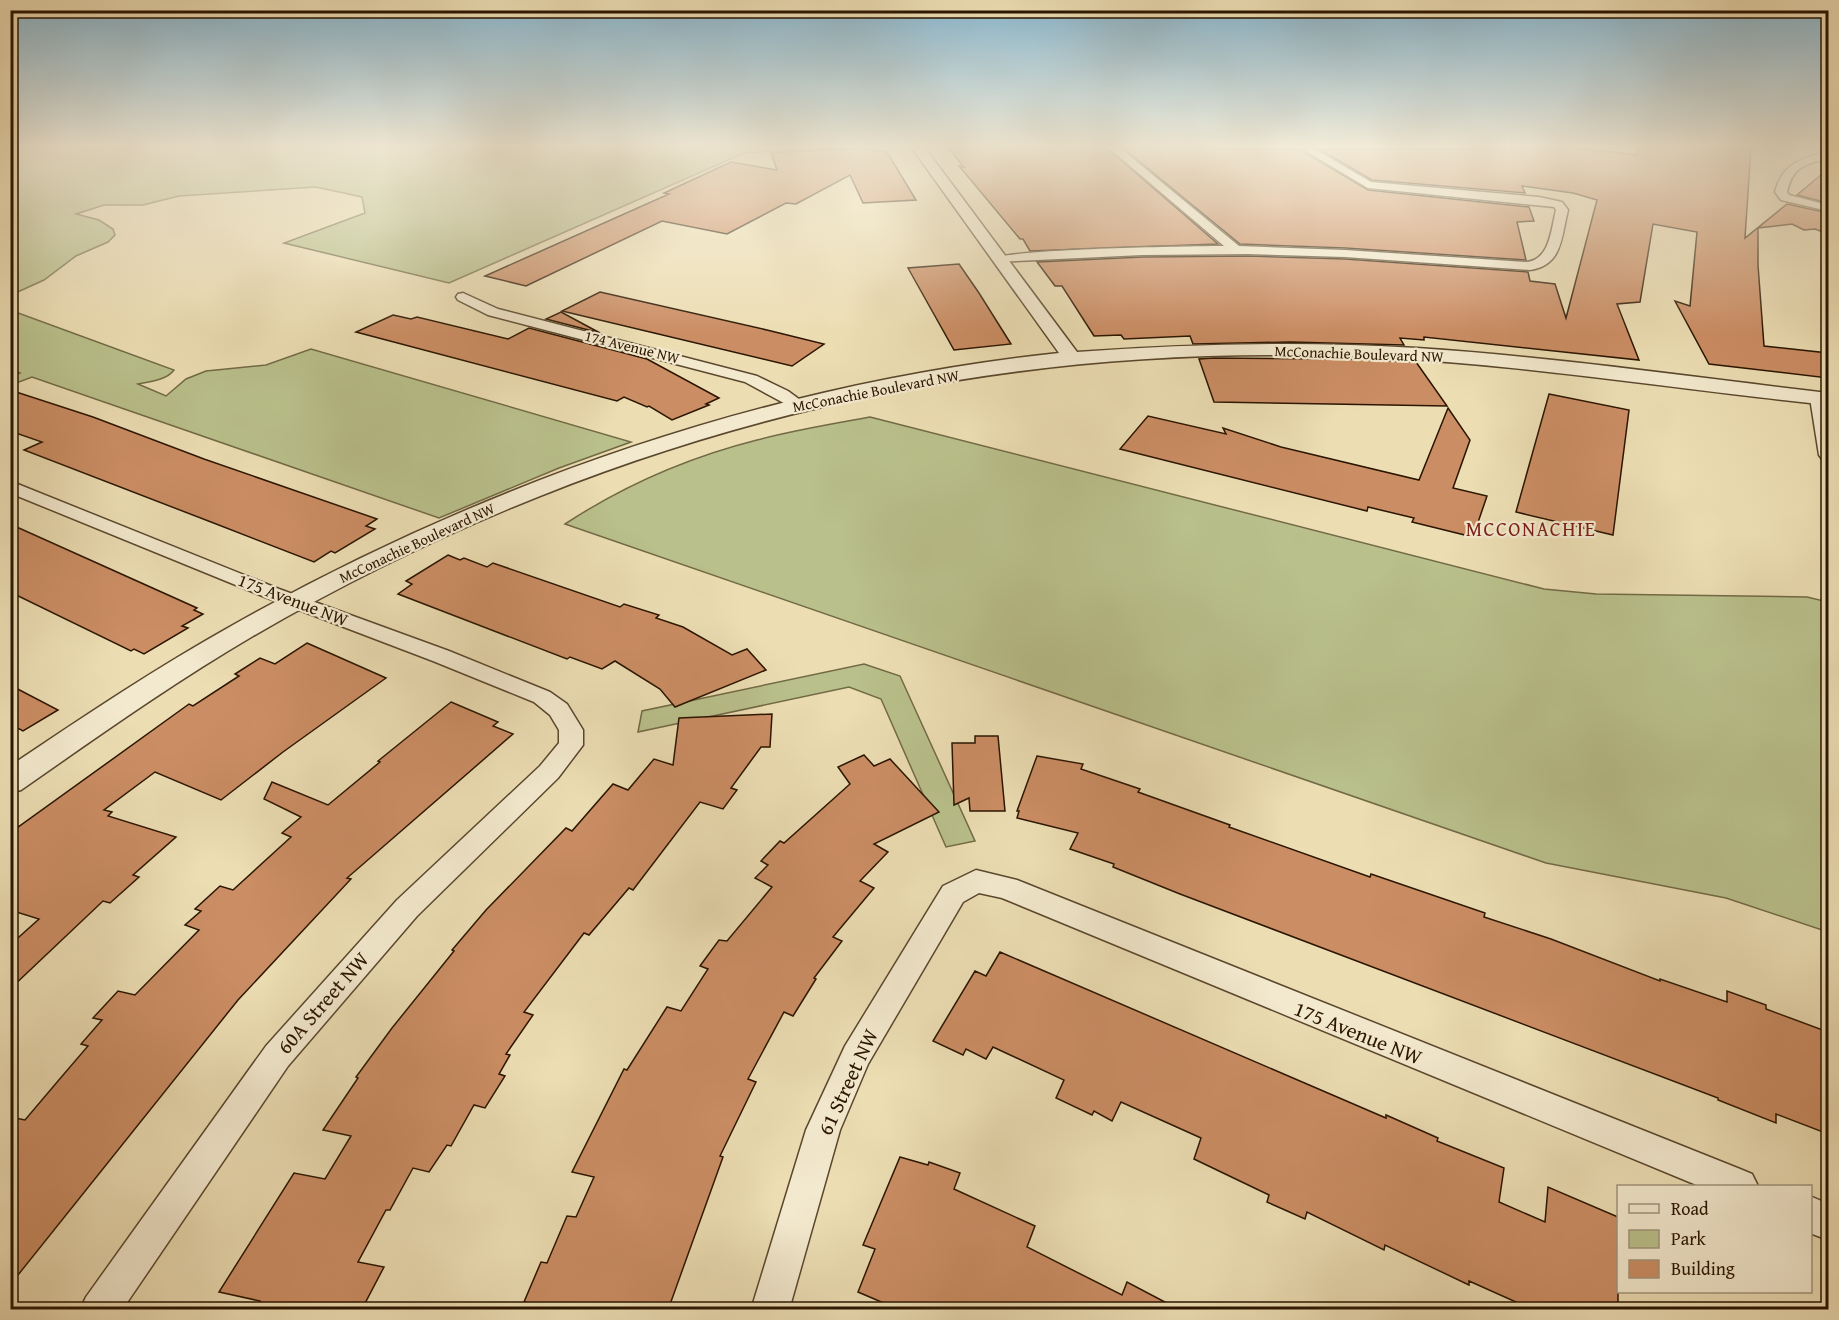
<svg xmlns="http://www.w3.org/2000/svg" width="1839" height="1320" font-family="'Gentium Book Plus',serif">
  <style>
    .green { fill: #b9c08b; stroke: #726a46; stroke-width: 1.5 }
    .building { fill: #cb8d64; stroke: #2a1500; stroke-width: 1.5 }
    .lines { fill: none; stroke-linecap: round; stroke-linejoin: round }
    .minor-casing { stroke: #5a472d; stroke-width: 3 }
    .tertiary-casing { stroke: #5a472d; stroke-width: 3 }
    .minor { fill: #f3e9ce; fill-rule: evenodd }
    .tertiary { fill: #f3e9ce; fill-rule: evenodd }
    .labels { text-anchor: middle; stroke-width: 4.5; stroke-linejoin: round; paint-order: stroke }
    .far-street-label { font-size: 15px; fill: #2a1500; stroke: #f3e9ce }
    .street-label { font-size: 18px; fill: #2a1500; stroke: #f3e9ce }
    .neighbourhood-label { font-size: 20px; letter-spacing: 1.5px; fill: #7a1f14; stroke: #f3e9ce }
    .near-street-label { font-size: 21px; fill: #2a1500; stroke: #f3e9ce }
  </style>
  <rect width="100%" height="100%" fill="#ecddb3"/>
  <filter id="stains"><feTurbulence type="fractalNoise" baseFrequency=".00333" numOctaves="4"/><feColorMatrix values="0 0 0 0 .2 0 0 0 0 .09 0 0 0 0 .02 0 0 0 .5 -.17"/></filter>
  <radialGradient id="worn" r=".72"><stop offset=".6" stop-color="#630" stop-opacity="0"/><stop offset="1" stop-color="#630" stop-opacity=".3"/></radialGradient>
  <g class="green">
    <polygon points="10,148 830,148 744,153 449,283 284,243 365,213 362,197 316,187 179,196 143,205 104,205 76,214 99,220 113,229 115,235 108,242 76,256 44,280 11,295"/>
    <path d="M 10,310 L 174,370 C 167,380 149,382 138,384 L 166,396 L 186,379 L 206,371 L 266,365 L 311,349 L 631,442 L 559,468 L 439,518 L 32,377 L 11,385 L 11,377 L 20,373 L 11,369 Z"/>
    <path d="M 870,417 L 1544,589 L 1596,594 L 1807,597 L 1828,602 L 1828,932 L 1726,898 L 1546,863 L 565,524 C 623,486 690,457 757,440 C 794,430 832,424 870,417 Z"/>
    <polygon points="864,664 900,676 975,841 946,847 881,699 849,687 638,732 642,711"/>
  </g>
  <g class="building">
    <polygon points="862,148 887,152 916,200 863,203 850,175 796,204 786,203 727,234 662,221 526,286 485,276 669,194 664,193 731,162 777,170 771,153"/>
    <polygon points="948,148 1107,148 1218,244 1030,251 1023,239 1020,239 959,166 964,167"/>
    <polygon points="1123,148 1299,149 1368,190 1529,207 1534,221 1517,222 1526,260 1345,248 1240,244"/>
    <polygon points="1577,148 1637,155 1638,148 1751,148 1745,238 1787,204 1828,213 1828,234 1815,229 1804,230 1792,224 1758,228 1758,265 1764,346 1828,353 1828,378 1709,364 1675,301 1690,306 1697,232 1653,224 1640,302 1617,304 1639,360 1424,337 1424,340 1400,338 1404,345 1290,342 1193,344 1190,336 1124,339 1121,335 1094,336 1062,286 1055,286 1037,262 1142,257 1248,256 1345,259 1528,272 1530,281 1555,284 1566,318 1597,200 1573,193 1522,186 1525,193 1372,180 1319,149"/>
    <polygon points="1828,169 1828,203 1797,195"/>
    <polygon points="959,264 979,293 1011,344 954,350 908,268"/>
    <polygon points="600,292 767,330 824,344 792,366 562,311"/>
    <polygon points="561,312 600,333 546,319"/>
    <polygon points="393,315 411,319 417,317 508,339 529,328 647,359 719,398 706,404 709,405 672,420 649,406 647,407 624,397 617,401 356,332"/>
    <polygon points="1214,358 1362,359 1416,362 1447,406 1214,402 1199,359"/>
    <polygon points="10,390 93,417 204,459 377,519 366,526 375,529 335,553 331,551 314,562 211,522 24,450 42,442 10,431"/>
    <polygon points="1549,394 1629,410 1613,535 1516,512"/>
    <polygon points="1448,408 1470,440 1453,488 1487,496 1473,537 1412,522 1414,518 1368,507 1367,511 1120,449 1148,416 1226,434 1223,428 1281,447 1419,480"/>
    <polygon points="10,524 197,608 194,610 203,614 182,626 188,628 144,654 134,649 131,651 10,592"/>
    <polygon points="448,555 460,560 464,558 487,567 493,563 620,607 624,604 659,615 656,618 683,627 732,655 747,649 766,670 675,707 660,689 615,661 602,669 570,657 567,659 398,594 412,584 406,581"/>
    <polygon points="307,643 386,678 283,752 221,800 155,772 104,810 112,812 108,816 176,837 133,875 139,877 110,903 103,901 10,989 10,945 39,919 10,910 10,833 189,704 193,706 239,676 235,674 260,658 275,664"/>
    <polygon points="10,685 58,710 23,731 10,724"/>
    <polygon points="451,702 498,722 493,726 513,734 347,878 351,879 238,1000 10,1285 10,1117 25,1120 58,1081 88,1046 81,1044 102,1020 93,1018 118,991 135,995 199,930 185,925 201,911 195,909 220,886 233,890 291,837 282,833 301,817 264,799 272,782 328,805 380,762 378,761"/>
    <polygon points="772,714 770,747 761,747 731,788 737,790 723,809 700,802 633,890 629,888 589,935 584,933 524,1012 533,1015 506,1054 510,1055 499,1074 505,1076 485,1108 474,1105 451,1146 447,1145 429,1172 413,1168 390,1210 386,1210 358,1262 384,1267 363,1307 357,1305 354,1310 255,1310 260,1301 219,1292 294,1173 325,1179 351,1136 323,1130 358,1078 356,1077 392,1028 454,951 452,950 486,910 566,828 572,831 613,784 628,790 654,759 673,765 679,718"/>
    <polygon points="975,736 998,736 1005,811 970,811 969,798 954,805 952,743 975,743"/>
    <polygon points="864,755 874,766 890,759 939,812 874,844 888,852 860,881 874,888 833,937 842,941 814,978 816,979 793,1016 784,1012 748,1079 756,1082 720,1156 723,1157 668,1310 526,1310 529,1303 524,1302 541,1262 547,1263 567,1216 576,1217 594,1177 572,1172 624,1069 627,1070 667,1007 681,1011 708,969 700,966 719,940 727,941 772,887 755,878 768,865 761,861 780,841 784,843 850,784 838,767"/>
    <polygon points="1037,756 1083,764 1081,769 1140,789 1138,792 1230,825 1229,827 1370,877 1371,874 1485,913 1484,917 1551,939 1660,981 1660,979 1727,1002 1727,991 1766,1005 1766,1009 1828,1032 1828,1134 1776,1114 1776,1123 1718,1100 1718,1098 1180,894 1113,867 1114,864 1070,849 1078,833 1017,818 1019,811 1017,811"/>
    <polygon points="1000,952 1386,1118 1386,1115 1438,1138 1437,1141 1504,1168 1499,1202 1545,1222 1548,1187 1618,1217 1618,1310 1515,1310 1516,1302 1469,1281 1469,1285 1385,1245 1384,1250 1307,1212 1305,1219 1267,1202 1269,1195 1194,1159 1201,1138 1121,1102 1112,1121 1094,1111 1092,1115 1056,1098 1064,1080 993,1047 986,1059 966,1049 963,1055 933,1041 975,971 986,976"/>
    <polygon points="900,1157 928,1165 929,1162 960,1173 954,1189 1035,1226 1027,1247 1122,1295 1127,1282 1180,1310 900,1310 858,1292 875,1249 863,1245"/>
  </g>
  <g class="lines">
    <g class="minor-casing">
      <g id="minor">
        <path d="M 1109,148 L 1120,148 L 1239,246 L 1345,250 L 1526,262 C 1550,260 1551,230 1556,210 L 1554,207 L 1368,188 L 1301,148 L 1313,148 L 1371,182 L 1539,197 L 1562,202 L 1568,210 C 1561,237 1563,265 1530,270 L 1345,257 L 1248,254 L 1142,255 L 995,262 L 994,259 C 1004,249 1196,246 1224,246 Z"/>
        <path d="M 1824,153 L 1828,154 L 1828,158 C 1804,165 1793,166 1787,192 L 1789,195 L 1828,205 L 1828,211 L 1781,200 L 1775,192 C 1782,165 1799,159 1824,153 Z"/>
        <polygon points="463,293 498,309 757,376 788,391 807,405 805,408 793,408 745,382 488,315 458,300 456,297 458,294"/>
        <polygon points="1818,393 1826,398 1828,411 1828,460 1822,459 1819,455 1810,398"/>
        <polygon points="10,481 279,589 449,651 550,692 567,704 583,730 583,745 558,778 417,916 288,1066 122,1310 80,1310 86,1297 266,1046 397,900 540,766 559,743 559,730 550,715 534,702 433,661 265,597 10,493"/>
        <polygon points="976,870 1017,880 1740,1169 1752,1174 1758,1186 1699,1186 1002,898 979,893 963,902 868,1064 840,1130 789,1310 751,1310 806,1130 845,1046 943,886"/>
        <polygon points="1810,1196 1828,1204 1828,1240 1810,1233"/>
      </g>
    </g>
    <g class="tertiary-casing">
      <path id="tertiary" d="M 912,148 L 925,148 L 1077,352 C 1190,344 1304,341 1417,348 C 1555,357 1691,377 1828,393 L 1828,405 C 1673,389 1518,363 1362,357 C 964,340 596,437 253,636 C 173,683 97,737 21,790 L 10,793 L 10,766 C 83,717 156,668 233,625 C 487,482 768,384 1059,353 Z"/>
    </g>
    <use href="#minor" class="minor"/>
    <use href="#tertiary" class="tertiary"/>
  </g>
  <linearGradient id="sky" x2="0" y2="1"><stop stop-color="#88b7d0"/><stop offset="0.44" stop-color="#f6f0dd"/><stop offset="1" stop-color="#f6f0dd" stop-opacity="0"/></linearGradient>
  <rect width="1839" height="333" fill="url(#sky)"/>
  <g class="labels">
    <g class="far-street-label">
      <text transform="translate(632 347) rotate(14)" y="5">174 Avenue NW</text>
      <text transform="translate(1359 354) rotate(2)" y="5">McConachie Boulevard NW</text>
      <text transform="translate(876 391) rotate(-11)" y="5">McConachie Boulevard NW</text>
      <text transform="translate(417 543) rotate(-25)" y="5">McConachie Boulevard NW</text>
    </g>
    <g class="street-label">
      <text transform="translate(293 600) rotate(21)" y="6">175 Avenue NW</text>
    </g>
    <g class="neighbourhood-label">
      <text x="1531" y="536">MCCONACHIE</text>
    </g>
    <g class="near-street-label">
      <text transform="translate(323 1003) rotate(-49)" y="7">60A Street NW</text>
      <text transform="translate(1358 1033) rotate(22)" y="7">175 Avenue NW</text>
      <text transform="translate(848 1082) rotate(-65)" y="7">61 Street NW</text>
    </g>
  </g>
  <rect width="1839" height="1320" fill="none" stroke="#ecddb3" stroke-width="36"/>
  <rect x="12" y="12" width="1815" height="1296" fill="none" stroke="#2a1500" stroke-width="3"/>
  <rect x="18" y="18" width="1803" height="1284" fill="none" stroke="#2a1500" stroke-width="1.5"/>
  <rect x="1617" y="1185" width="195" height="108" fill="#f3e9ce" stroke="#a3947c" stroke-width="1.5"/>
  <rect x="1629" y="1204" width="30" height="9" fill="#f3e9ce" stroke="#a3947c" stroke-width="1.5"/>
  <text x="1671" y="1215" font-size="18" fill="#2a1500">Road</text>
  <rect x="1629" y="1230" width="30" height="18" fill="#b9c08b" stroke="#a3947c" stroke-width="1.5"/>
  <text x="1671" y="1245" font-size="18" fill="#2a1500">Park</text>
  <rect x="1629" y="1260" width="30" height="18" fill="#cb8d64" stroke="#a3947c" stroke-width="1.5"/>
  <text x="1671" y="1275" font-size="18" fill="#2a1500">Building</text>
  <rect width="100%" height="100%" filter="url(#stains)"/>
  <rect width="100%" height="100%" fill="url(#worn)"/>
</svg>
